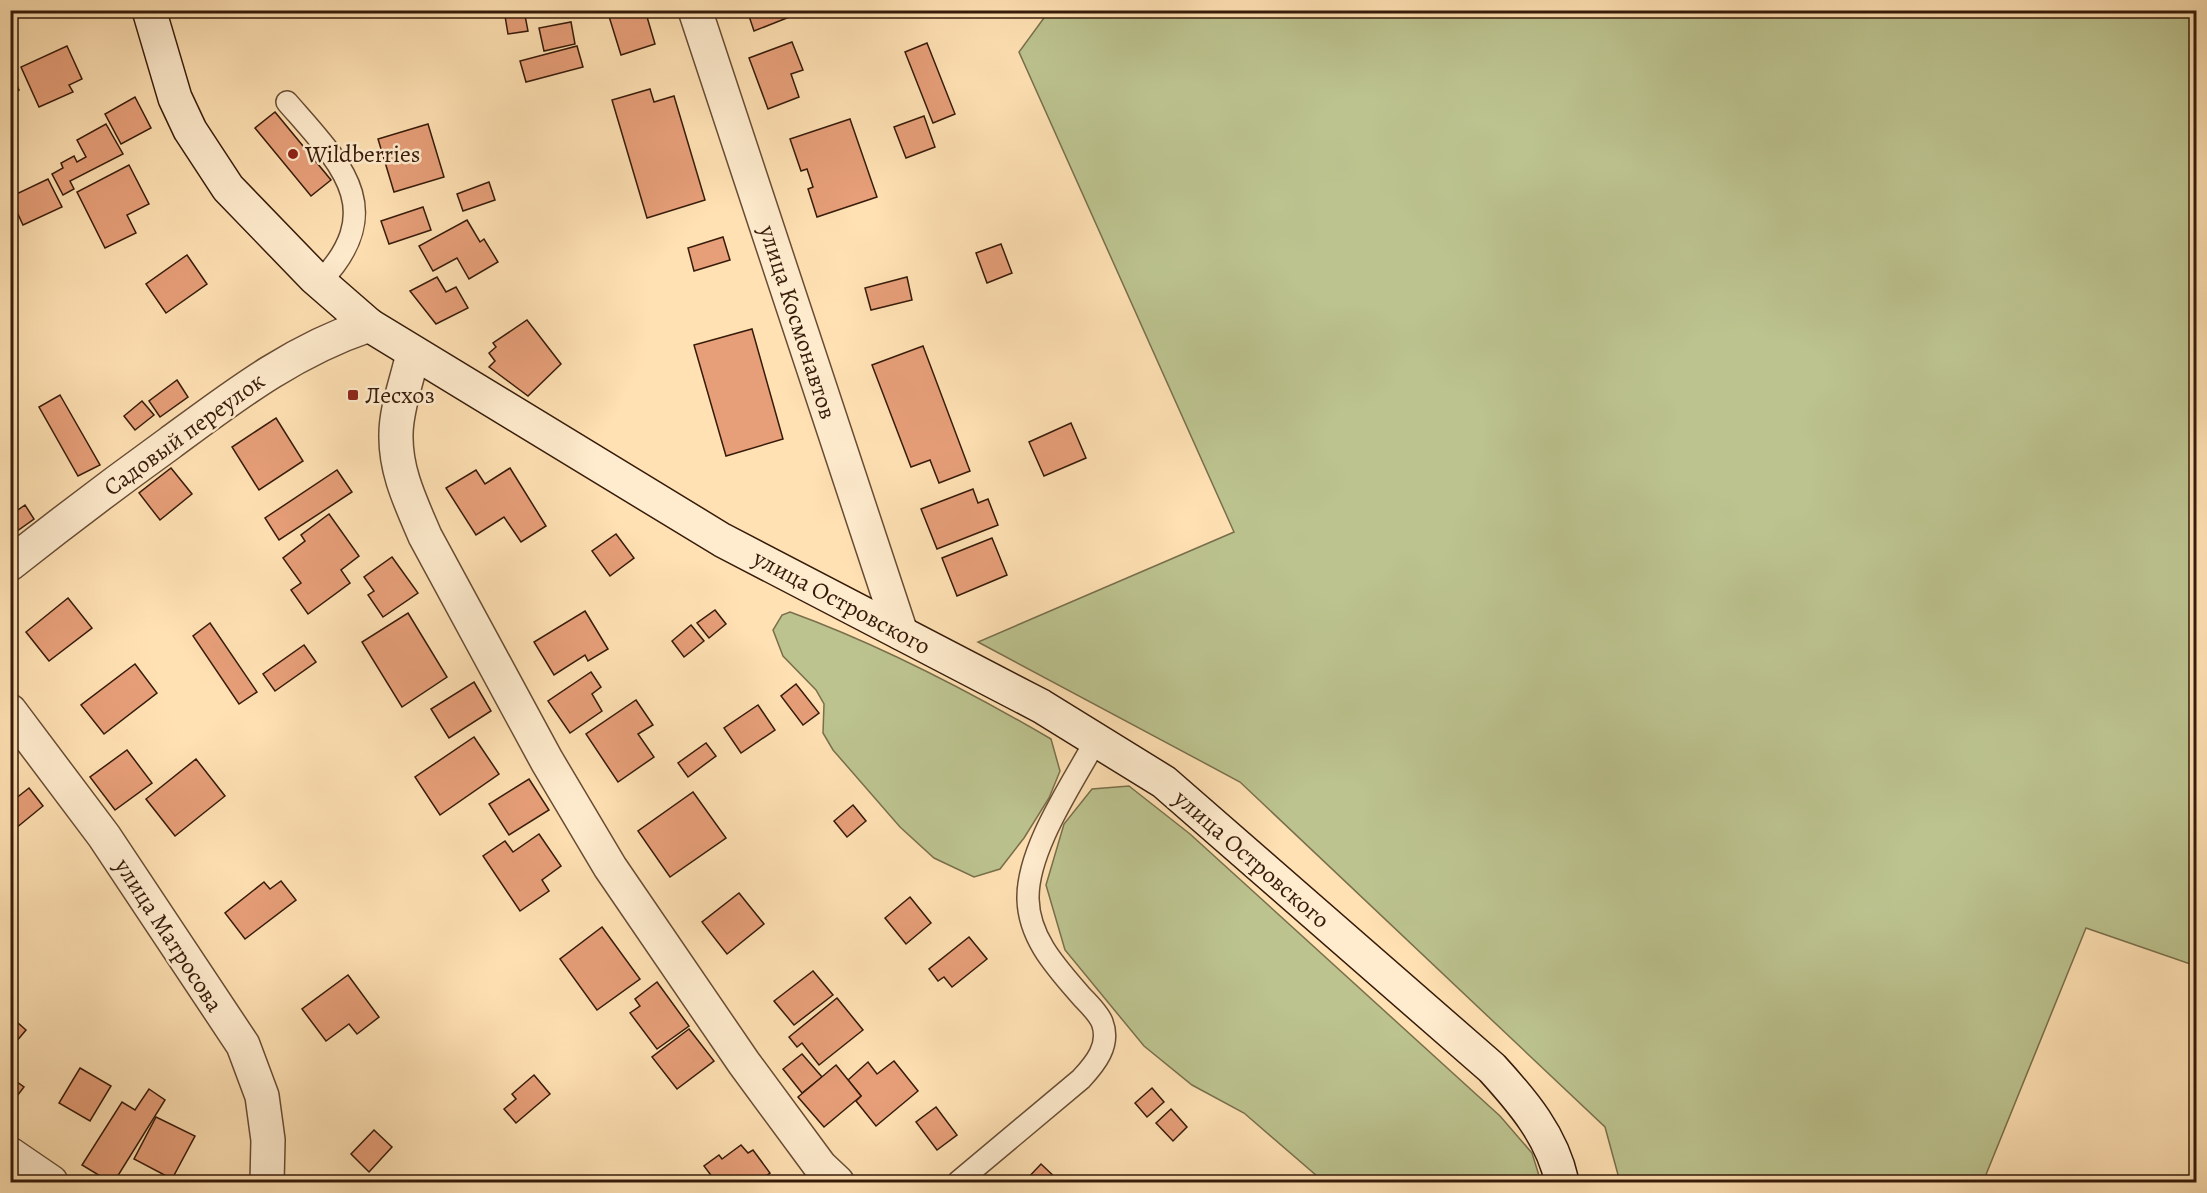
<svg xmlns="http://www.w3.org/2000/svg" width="2207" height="1193" font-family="Alegreya,serif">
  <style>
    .green { fill: #bcc38f; stroke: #796f4c; stroke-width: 1.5 }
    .building { fill: #e79f79; stroke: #361b0a; stroke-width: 1.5 }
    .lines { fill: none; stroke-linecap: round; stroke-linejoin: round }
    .lane-casing { stroke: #684c34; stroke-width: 24 }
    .street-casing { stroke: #684c34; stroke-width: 36 }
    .secondary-casing { stroke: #361b0a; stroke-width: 36 }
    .lane { stroke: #ffecce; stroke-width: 21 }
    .street { stroke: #ffecce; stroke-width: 33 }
    .secondary { stroke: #ffecce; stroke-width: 33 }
    .poi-dot { fill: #8f2418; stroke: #ffecce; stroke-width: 2 }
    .labels { text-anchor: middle; stroke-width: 5; stroke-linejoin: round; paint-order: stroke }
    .poi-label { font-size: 24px; fill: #361b0a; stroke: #ffecce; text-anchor: start }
    .street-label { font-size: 24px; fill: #361b0a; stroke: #ffecce }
  </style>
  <rect width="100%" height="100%" fill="#ffe1b3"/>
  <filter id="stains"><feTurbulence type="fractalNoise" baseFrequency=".00333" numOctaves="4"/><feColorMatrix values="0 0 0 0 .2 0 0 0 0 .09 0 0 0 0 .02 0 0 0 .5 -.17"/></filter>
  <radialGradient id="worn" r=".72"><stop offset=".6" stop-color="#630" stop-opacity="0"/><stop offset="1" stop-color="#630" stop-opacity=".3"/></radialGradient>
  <g class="green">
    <polygon points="1049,11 2196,11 2196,966 2086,928 1983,1182 1620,1182 1605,1127 1240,782 978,642 1234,532 1019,52"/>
    <path d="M 790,612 C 881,645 967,690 1051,739 L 1060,771 L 1049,798 L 1024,838 L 1000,869 L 974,877 L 934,858 L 900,827 L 833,750 L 823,733 L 824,704 L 816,690 L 783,656 L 773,630 L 782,615 Z"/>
    <polygon points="1129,786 1190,834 1500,1116 1532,1153 1541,1182 1324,1182 1244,1113 1192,1085 1144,1046 1065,950 1046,885 1064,824 1092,789"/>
  </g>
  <g class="building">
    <polygon points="504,10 524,10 528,31 508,34"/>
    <polygon points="607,10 645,10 655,44 621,55"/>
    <polygon points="747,10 807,10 754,31"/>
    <polygon points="571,22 575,44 544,51 539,28"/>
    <polygon points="792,42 803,70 791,74 799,97 768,109 749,58"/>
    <polygon points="927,43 955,114 933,123 905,52"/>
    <polygon points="67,46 82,79 69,85 73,92 39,107 21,67"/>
    <polygon points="577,46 583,67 526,82 520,61"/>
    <polygon points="10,69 19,90 10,94"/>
    <polygon points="650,89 654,102 674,96 705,200 647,218 612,100"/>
    <polygon points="135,97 151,128 121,144 105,114"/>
    <polygon points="275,112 331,180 311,196 255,128"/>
    <polygon points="924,116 935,147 906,158 894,127"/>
    <polygon points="850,119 877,197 817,217 808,189 813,187 807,169 801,171 790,139"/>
    <polygon points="106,124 123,154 70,181 74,189 63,195 52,174 63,168 61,163 74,156 77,162 86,157 77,140"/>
    <polygon points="428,124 444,177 394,192 378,139"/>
    <polygon points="129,165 149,204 127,215 136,233 105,248 77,192"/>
    <polygon points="48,179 62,207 23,225 10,197"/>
    <polygon points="489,182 495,200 463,211 457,194"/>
    <polygon points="423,207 431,230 389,244 381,221"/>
    <polygon points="467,220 480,242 484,239 498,262 469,279 457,258 433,271 419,246"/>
    <polygon points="723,237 730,260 694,271 688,248"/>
    <polygon points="1001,244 1012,273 987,283 976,253"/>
    <polygon points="187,255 207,284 166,313 146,284"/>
    <polygon points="437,277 446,292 456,287 468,308 436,324 410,291"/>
    <polygon points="907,277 912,300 871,310 865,288"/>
    <polygon points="527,320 561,364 528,396 489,367 495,361 489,353 496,347 493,343"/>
    <polygon points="752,329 783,439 726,456 694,345"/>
    <polygon points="923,346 970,471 939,483 930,460 911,467 872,365"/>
    <polygon points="177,380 188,397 160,417 149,401"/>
    <polygon points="60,395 100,465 78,476 39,407"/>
    <polygon points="142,401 154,415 135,430 124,416"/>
    <polygon points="276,418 303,461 259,490 232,447"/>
    <polygon points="1071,423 1086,458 1044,476 1029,442"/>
    <polygon points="171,468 192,494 160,520 139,493"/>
    <polygon points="510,468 546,526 521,542 504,517 476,535 446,488 476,470 485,484"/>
    <polygon points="337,470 352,492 279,540 265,518"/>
    <polygon points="973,489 978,503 988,499 998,525 937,549 921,509"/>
    <polygon points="10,504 15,512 25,505 34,519 10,536"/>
    <polygon points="329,514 359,556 341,570 350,583 308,614 291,590 301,583 283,558 305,541 301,535"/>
    <polygon points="616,534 634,558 610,576 592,551"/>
    <polygon points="992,538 1007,575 957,596 942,558"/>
    <polygon points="392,557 418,593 383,617 368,595 374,591 364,577"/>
    <polygon points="68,598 92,628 49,661 26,632"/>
    <polygon points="715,610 726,624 709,638 697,623"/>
    <polygon points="585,611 608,649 588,661 585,655 554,675 534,642"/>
    <polygon points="408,613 447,677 402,707 362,642"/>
    <polygon points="210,623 257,692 239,704 193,636"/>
    <polygon points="691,625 704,641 684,657 672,641"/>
    <polygon points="304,645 316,662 275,691 263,674"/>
    <polygon points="135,664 157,693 104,734 81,705"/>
    <polygon points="591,672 601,687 592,694 602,711 570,733 548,701"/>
    <polygon points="474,682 491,711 449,738 431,709"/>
    <polygon points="796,684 819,713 803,725 781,696"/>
    <polygon points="636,700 653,725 638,734 654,757 618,782 586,734"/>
    <polygon points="758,705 775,730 741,753 724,728"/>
    <polygon points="474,737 499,774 440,815 415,777"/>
    <polygon points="706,743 716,756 688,777 678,763"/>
    <polygon points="127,750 152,783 115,810 90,777"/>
    <polygon points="196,759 225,796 175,836 146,799"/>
    <polygon points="529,779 549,810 509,835 489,804"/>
    <polygon points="29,788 43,806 10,833 10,803"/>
    <polygon points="693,792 726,838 670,877 638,831"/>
    <polygon points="853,805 866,821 847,837 834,821"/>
    <polygon points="539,834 561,866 542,880 549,891 520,911 483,856 505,841 513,852"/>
    <polygon points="281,881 296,900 245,939 225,913 264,882 270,889"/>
    <polygon points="739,893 764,924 727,954 702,922"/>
    <polygon points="910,897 931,923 906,944 885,918"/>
    <polygon points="602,927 640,979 597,1010 560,959"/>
    <polygon points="969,937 987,959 952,987 944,977 938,981 929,969"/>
    <polygon points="813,971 833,995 794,1025 774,1001"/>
    <polygon points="348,975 379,1017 357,1034 349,1024 326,1041 302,1009"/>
    <polygon points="657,982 689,1026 657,1049 630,1013 640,1006 635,999"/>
    <polygon points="837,998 863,1030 819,1065 802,1043 797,1047 789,1037"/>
    <polygon points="10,1016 26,1030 10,1049"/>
    <polygon points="689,1029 714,1061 677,1089 652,1057"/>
    <polygon points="802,1054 822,1077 802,1093 783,1069"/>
    <polygon points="894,1061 918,1091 876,1126 856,1101 861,1096 848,1080 868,1062 877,1074"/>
    <polygon points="836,1065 861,1096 824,1127 798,1097"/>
    <polygon points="80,1068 111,1086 90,1121 59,1103"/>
    <polygon points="534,1075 550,1094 516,1123 504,1109 516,1099 512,1094"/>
    <polygon points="10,1077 24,1087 10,1105"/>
    <polygon points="1152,1088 1164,1102 1147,1117 1135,1103"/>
    <polygon points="149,1089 165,1100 114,1182 110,1182 82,1165 122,1102 135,1110"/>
    <polygon points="936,1107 957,1135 937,1150 916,1122"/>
    <polygon points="1171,1109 1187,1127 1173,1141 1156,1123"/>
    <polygon points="156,1117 195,1136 172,1179 134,1159"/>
    <polygon points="374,1130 392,1147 369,1172 351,1154"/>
    <polygon points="741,1145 748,1153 753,1150 770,1173 758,1182 716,1182 704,1166 719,1155 722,1159"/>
    <polygon points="1041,1164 1060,1182 1024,1182"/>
  </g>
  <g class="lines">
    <g class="lane-casing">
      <g id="lane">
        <path d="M 287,102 C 340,163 390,209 320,282"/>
        <path d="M 958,1182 L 1081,1079 C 1095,1064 1111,1045 1102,1022 C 1098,1013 1089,1004 1082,997 C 1057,968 1029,939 1028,899 C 1027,849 1073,783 1096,740"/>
      </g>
    </g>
    <g class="street-casing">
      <g id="street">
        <polyline points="695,10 901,633"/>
        <path d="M 413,353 C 408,378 396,408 396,434 C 395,471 411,503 425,536 L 547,761 L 610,867 L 744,1063 L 820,1166 L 837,1182"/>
        <path d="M 10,564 C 63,522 116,482 170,443 C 235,395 292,351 369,325"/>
        <polyline points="10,711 104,836 243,1045 262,1096 268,1140 267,1182"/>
        <polyline points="10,1154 51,1182"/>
      </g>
    </g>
    <g class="secondary-casing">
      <path id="secondary" d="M 149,10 L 175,98 L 190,130 L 228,188 L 315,278 L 369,325 L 722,540 L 1041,706 L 1164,782 L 1492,1068 C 1523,1102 1552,1136 1562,1182"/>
    </g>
    <use href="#lane" class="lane"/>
    <use href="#street" class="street"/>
    <use href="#secondary" class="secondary"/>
  </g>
  <g class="poi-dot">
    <circle cx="293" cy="154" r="6"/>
    <rect x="347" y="389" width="12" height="12" rx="3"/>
  </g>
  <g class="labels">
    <g class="poi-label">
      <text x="305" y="162">Wildberries</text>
      <text x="365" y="403">Лесхоз</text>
    </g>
    <g class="street-label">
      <text transform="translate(798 322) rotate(72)" y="8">улица Космонавтов</text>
      <text transform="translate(184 434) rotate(-36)" y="8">Садовый переулок</text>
      <text transform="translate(842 602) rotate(28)" y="8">улица Островского</text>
      <text transform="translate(1252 859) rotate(41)" y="8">улица Островского</text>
      <text transform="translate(169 935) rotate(57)" y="8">улица Матросова</text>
    </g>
  </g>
  <rect width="2207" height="1193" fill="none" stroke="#ffe1b3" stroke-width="36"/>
  <rect x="12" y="12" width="2183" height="1169" fill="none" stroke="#361b0a" stroke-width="3"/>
  <rect x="18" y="18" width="2171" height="1157" fill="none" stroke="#361b0a" stroke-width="1.5"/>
  <rect width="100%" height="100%" filter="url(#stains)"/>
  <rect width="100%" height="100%" fill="url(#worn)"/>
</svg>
